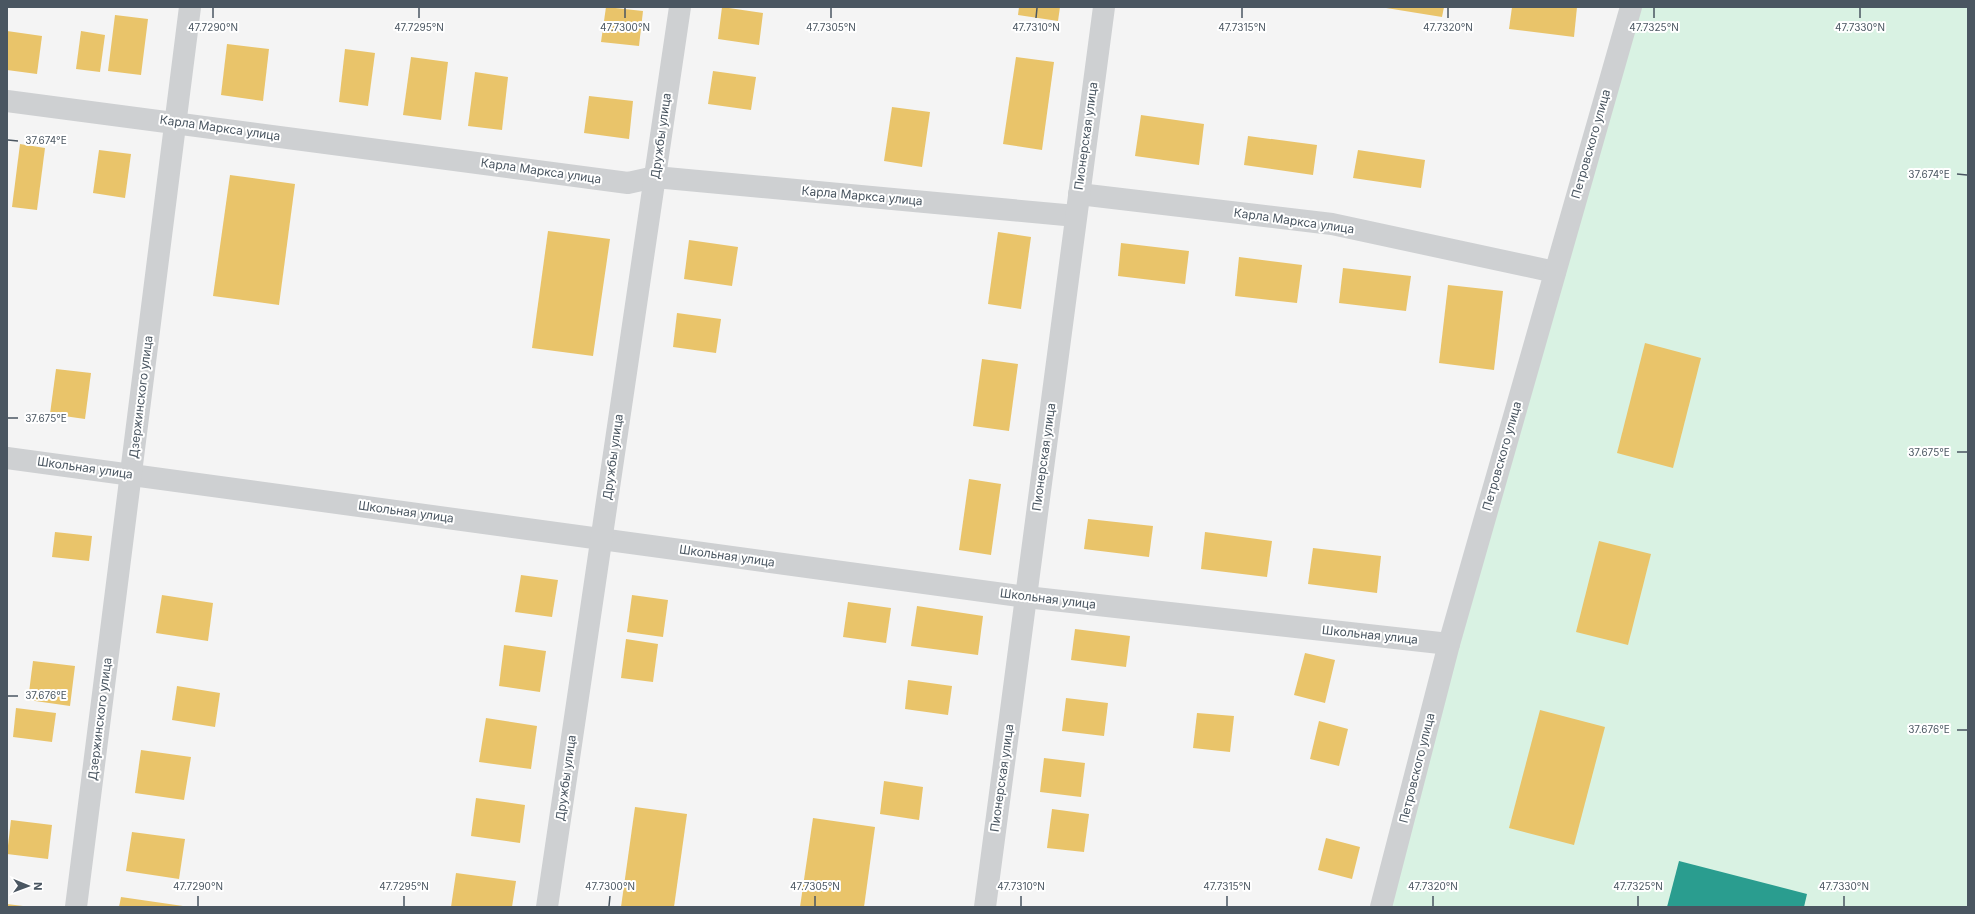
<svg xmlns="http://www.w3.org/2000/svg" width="1975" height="914" font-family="Inter,sans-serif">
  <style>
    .green { fill: #d9f2e3 }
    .homes { fill: #e9c46a }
    .schools { fill: #2a9d8f }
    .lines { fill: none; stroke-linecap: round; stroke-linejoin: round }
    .minor { stroke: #ced0d2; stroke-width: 22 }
    .ticks { fill: none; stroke: #4a5661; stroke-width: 1.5 }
    .labels { text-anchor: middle; stroke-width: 4; stroke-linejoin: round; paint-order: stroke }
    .street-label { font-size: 12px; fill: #4a5661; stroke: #fff }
    .ticks-label { font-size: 10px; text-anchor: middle; fill: #4a5661; stroke: #fff; stroke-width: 4; stroke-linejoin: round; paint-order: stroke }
  </style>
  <rect width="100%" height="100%" fill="#f4f4f4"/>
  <polygon class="green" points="1631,7 1968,7 1968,907 1381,907"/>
  <g class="homes">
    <polygon points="606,7 643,11 639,46 601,42"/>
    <polygon points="722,7 763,13 759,45 718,39"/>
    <polygon points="1019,7 1060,7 1058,21 1018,15"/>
    <polygon points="1380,7 1444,7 1442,17"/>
    <polygon points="1512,7 1577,7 1574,37 1509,29"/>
    <polygon points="115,15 148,19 141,75 108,71"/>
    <polygon points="7,31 42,36 37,74 7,70"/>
    <polygon points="81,31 105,35 100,72 76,69"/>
    <polygon points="227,44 269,49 263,101 221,95"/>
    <polygon points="345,49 375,53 368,106 339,102"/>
    <polygon points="411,57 448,62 441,120 403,115"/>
    <polygon points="1016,57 1054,62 1042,150 1003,144"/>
    <polygon points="713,71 756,77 751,110 708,104"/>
    <polygon points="475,72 508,77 502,130 468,126"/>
    <polygon points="589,96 633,101 629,139 584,133"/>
    <polygon points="892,107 930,112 922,167 884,161"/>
    <polygon points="1141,115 1204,124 1199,165 1135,156"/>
    <polygon points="1248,136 1317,145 1313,175 1244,165"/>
    <polygon points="20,144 45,148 37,210 12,207"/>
    <polygon points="99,150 131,154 125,198 93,193"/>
    <polygon points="1358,150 1425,160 1421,188 1353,178"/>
    <polygon points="230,175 295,184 279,305 213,296"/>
    <polygon points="548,231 610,239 593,356 532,348"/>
    <polygon points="998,232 1031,237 1021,309 988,304"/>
    <polygon points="689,240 738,247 732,286 684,279"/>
    <polygon points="1121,243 1189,251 1185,284 1118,276"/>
    <polygon points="1239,257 1302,265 1297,303 1235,296"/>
    <polygon points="1343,268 1411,276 1406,311 1339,303"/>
    <polygon points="1448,285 1503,291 1494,370 1439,363"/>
    <polygon points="677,313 721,319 716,353 673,347"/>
    <polygon points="1645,343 1701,358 1673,468 1617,453"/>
    <polygon points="982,359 1018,364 1009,431 973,426"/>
    <polygon points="56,369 91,373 85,419 50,414"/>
    <polygon points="969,479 1001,484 991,555 959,550"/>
    <polygon points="1088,519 1153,526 1149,557 1084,549"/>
    <polygon points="55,532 92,536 89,561 52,557"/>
    <polygon points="1205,532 1272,541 1267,577 1201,569"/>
    <polygon points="1599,541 1651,554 1628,645 1576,632"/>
    <polygon points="1313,548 1381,556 1377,593 1308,584"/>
    <polygon points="521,575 558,580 552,617 515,612"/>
    <polygon points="162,595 213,603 208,641 156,633"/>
    <polygon points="632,595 668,600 663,637 627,632"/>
    <polygon points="848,602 891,608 886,643 843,637"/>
    <polygon points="917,606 983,616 978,655 911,646"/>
    <polygon points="1075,629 1130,636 1126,667 1071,660"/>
    <polygon points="626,639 658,644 653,682 621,678"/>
    <polygon points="504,645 546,651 540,692 499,686"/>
    <polygon points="1305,653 1335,660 1325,703 1294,695"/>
    <polygon points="33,661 75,666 70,706 28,700"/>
    <polygon points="908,680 952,686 948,715 905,709"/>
    <polygon points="177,686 220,693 215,727 172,720"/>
    <polygon points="1066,698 1108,703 1104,736 1062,731"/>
    <polygon points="16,708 56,713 52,742 13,737"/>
    <polygon points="1540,710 1605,727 1574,845 1509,828"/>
    <polygon points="1197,713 1234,716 1230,752 1193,748"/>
    <polygon points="486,718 537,726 531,769 479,762"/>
    <polygon points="1319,721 1348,729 1339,766 1310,759"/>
    <polygon points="141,750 191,757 184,800 135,793"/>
    <polygon points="1044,758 1085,763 1081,797 1040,792"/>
    <polygon points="884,781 923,787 919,820 880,814"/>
    <polygon points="476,798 525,805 520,843 471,836"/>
    <polygon points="635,807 687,814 674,907 621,907"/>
    <polygon points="1052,809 1089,814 1084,852 1047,848"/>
    <polygon points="813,818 875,827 864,907 800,907"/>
    <polygon points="11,820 52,825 48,859 7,854"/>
    <polygon points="132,832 185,839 179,879 126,871"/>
    <polygon points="1326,838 1360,847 1352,879 1318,870"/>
    <polygon points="456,873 516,881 512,907 451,907"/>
    <polygon points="121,897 183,906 183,907 119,907"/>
    <polygon points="7,904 23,906 23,907 7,907"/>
  </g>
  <polygon class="schools" points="1679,861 1807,894 1804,907 1667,907"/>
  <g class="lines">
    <g class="minor">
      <polyline points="7,101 628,183 655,177 1076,216"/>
      <polyline points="1079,194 1332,224 1555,272"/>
      <polyline points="7,458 1026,597 1449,644"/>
      <polyline points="76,907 190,7"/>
      <polyline points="547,907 680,7"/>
      <polyline points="985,907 1104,7"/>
      <polyline points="1381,907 1449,644 1631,7"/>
    </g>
  </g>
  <path class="ticks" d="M 213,18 L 213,8M 419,18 L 419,8M 625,18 L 625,8M 831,18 L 831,8M 1036,18 L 1037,8M 1242,18 L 1242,8M 1448,18 L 1448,8M 1654,18 L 1654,8M 1860,18 L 1860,8M 8,140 L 18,141M 1957,174 L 1967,175M 8,418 L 18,418M 1957,452 L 1967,452M 8,696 L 18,696M 1957,730 L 1967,730M 198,906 L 198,896M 404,906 L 404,896M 609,906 L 610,896M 815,906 L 815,896M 1021,906 L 1021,896M 1227,906 L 1227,896M 1433,906 L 1433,896M 1638,906 L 1638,896M 1844,906 L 1844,896"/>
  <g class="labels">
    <g class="street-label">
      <text transform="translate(220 128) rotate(8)" y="4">Карла Маркса улица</text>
      <text transform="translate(661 136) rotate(-82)" y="4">Дружбы улица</text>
      <text transform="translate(1086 136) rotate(-82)" y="4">Пионерская улица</text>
      <text transform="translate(1591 144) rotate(-74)" y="4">Петровского улица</text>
      <text transform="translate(541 171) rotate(8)" y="4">Карла Маркса улица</text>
      <text transform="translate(862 196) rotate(5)" y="4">Карла Маркса улица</text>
      <text transform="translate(1294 221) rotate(8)" y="4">Карла Маркса улица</text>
      <text transform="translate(141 397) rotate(-83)" y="4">Дзержинского улица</text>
      <text transform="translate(1502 456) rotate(-74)" y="4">Петровского улица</text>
      <text transform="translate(613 457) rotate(-82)" y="4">Дружбы улица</text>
      <text transform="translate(1044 457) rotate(-82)" y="4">Пионерская улица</text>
      <text transform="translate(85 468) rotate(8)" y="4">Школьная улица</text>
      <text transform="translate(406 512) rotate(8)" y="4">Школьная улица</text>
      <text transform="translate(727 556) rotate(8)" y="4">Школьная улица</text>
      <text transform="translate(1048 599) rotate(7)" y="4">Школьная улица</text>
      <text transform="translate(1370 635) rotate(6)" y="4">Школьная улица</text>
      <text transform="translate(100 719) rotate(-83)" y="4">Дзержинского улица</text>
      <text transform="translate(1417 768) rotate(-76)" y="4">Петровского улица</text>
      <text transform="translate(566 778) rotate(-82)" y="4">Дружбы улица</text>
      <text transform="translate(1002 778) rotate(-82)" y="4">Пионерская улица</text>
    </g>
  </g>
  <g class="ticks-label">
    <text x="213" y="31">47.7290°N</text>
    <text x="419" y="31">47.7295°N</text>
    <text x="625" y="31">47.7300°N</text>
    <text x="831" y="31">47.7305°N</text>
    <text x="1036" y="31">47.7310°N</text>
    <text x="1242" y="31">47.7315°N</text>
    <text x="1448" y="31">47.7320°N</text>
    <text x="1654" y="31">47.7325°N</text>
    <text x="1860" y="31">47.7330°N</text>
    <text x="46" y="144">37.674°E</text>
    <text x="1929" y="178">37.674°E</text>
    <text x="46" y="422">37.675°E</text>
    <text x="1929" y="456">37.675°E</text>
    <text x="46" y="699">37.676°E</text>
    <text x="1929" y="733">37.676°E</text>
    <text x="198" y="890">47.7290°N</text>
    <text x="404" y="890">47.7295°N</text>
    <text x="610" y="890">47.7300°N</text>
    <text x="815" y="890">47.7305°N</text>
    <text x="1021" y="890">47.7310°N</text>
    <text x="1227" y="890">47.7315°N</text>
    <text x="1433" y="890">47.7320°N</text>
    <text x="1638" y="890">47.7325°N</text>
    <text x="1844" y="890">47.7330°N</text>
  </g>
  <rect width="1975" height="914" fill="none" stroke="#4a5661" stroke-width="16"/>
  <g transform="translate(28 886) rotate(91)" stroke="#ffffff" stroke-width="3" paint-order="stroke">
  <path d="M0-3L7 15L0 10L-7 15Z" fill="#4a5661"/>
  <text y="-6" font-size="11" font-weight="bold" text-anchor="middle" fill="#4a5661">N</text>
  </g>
</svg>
